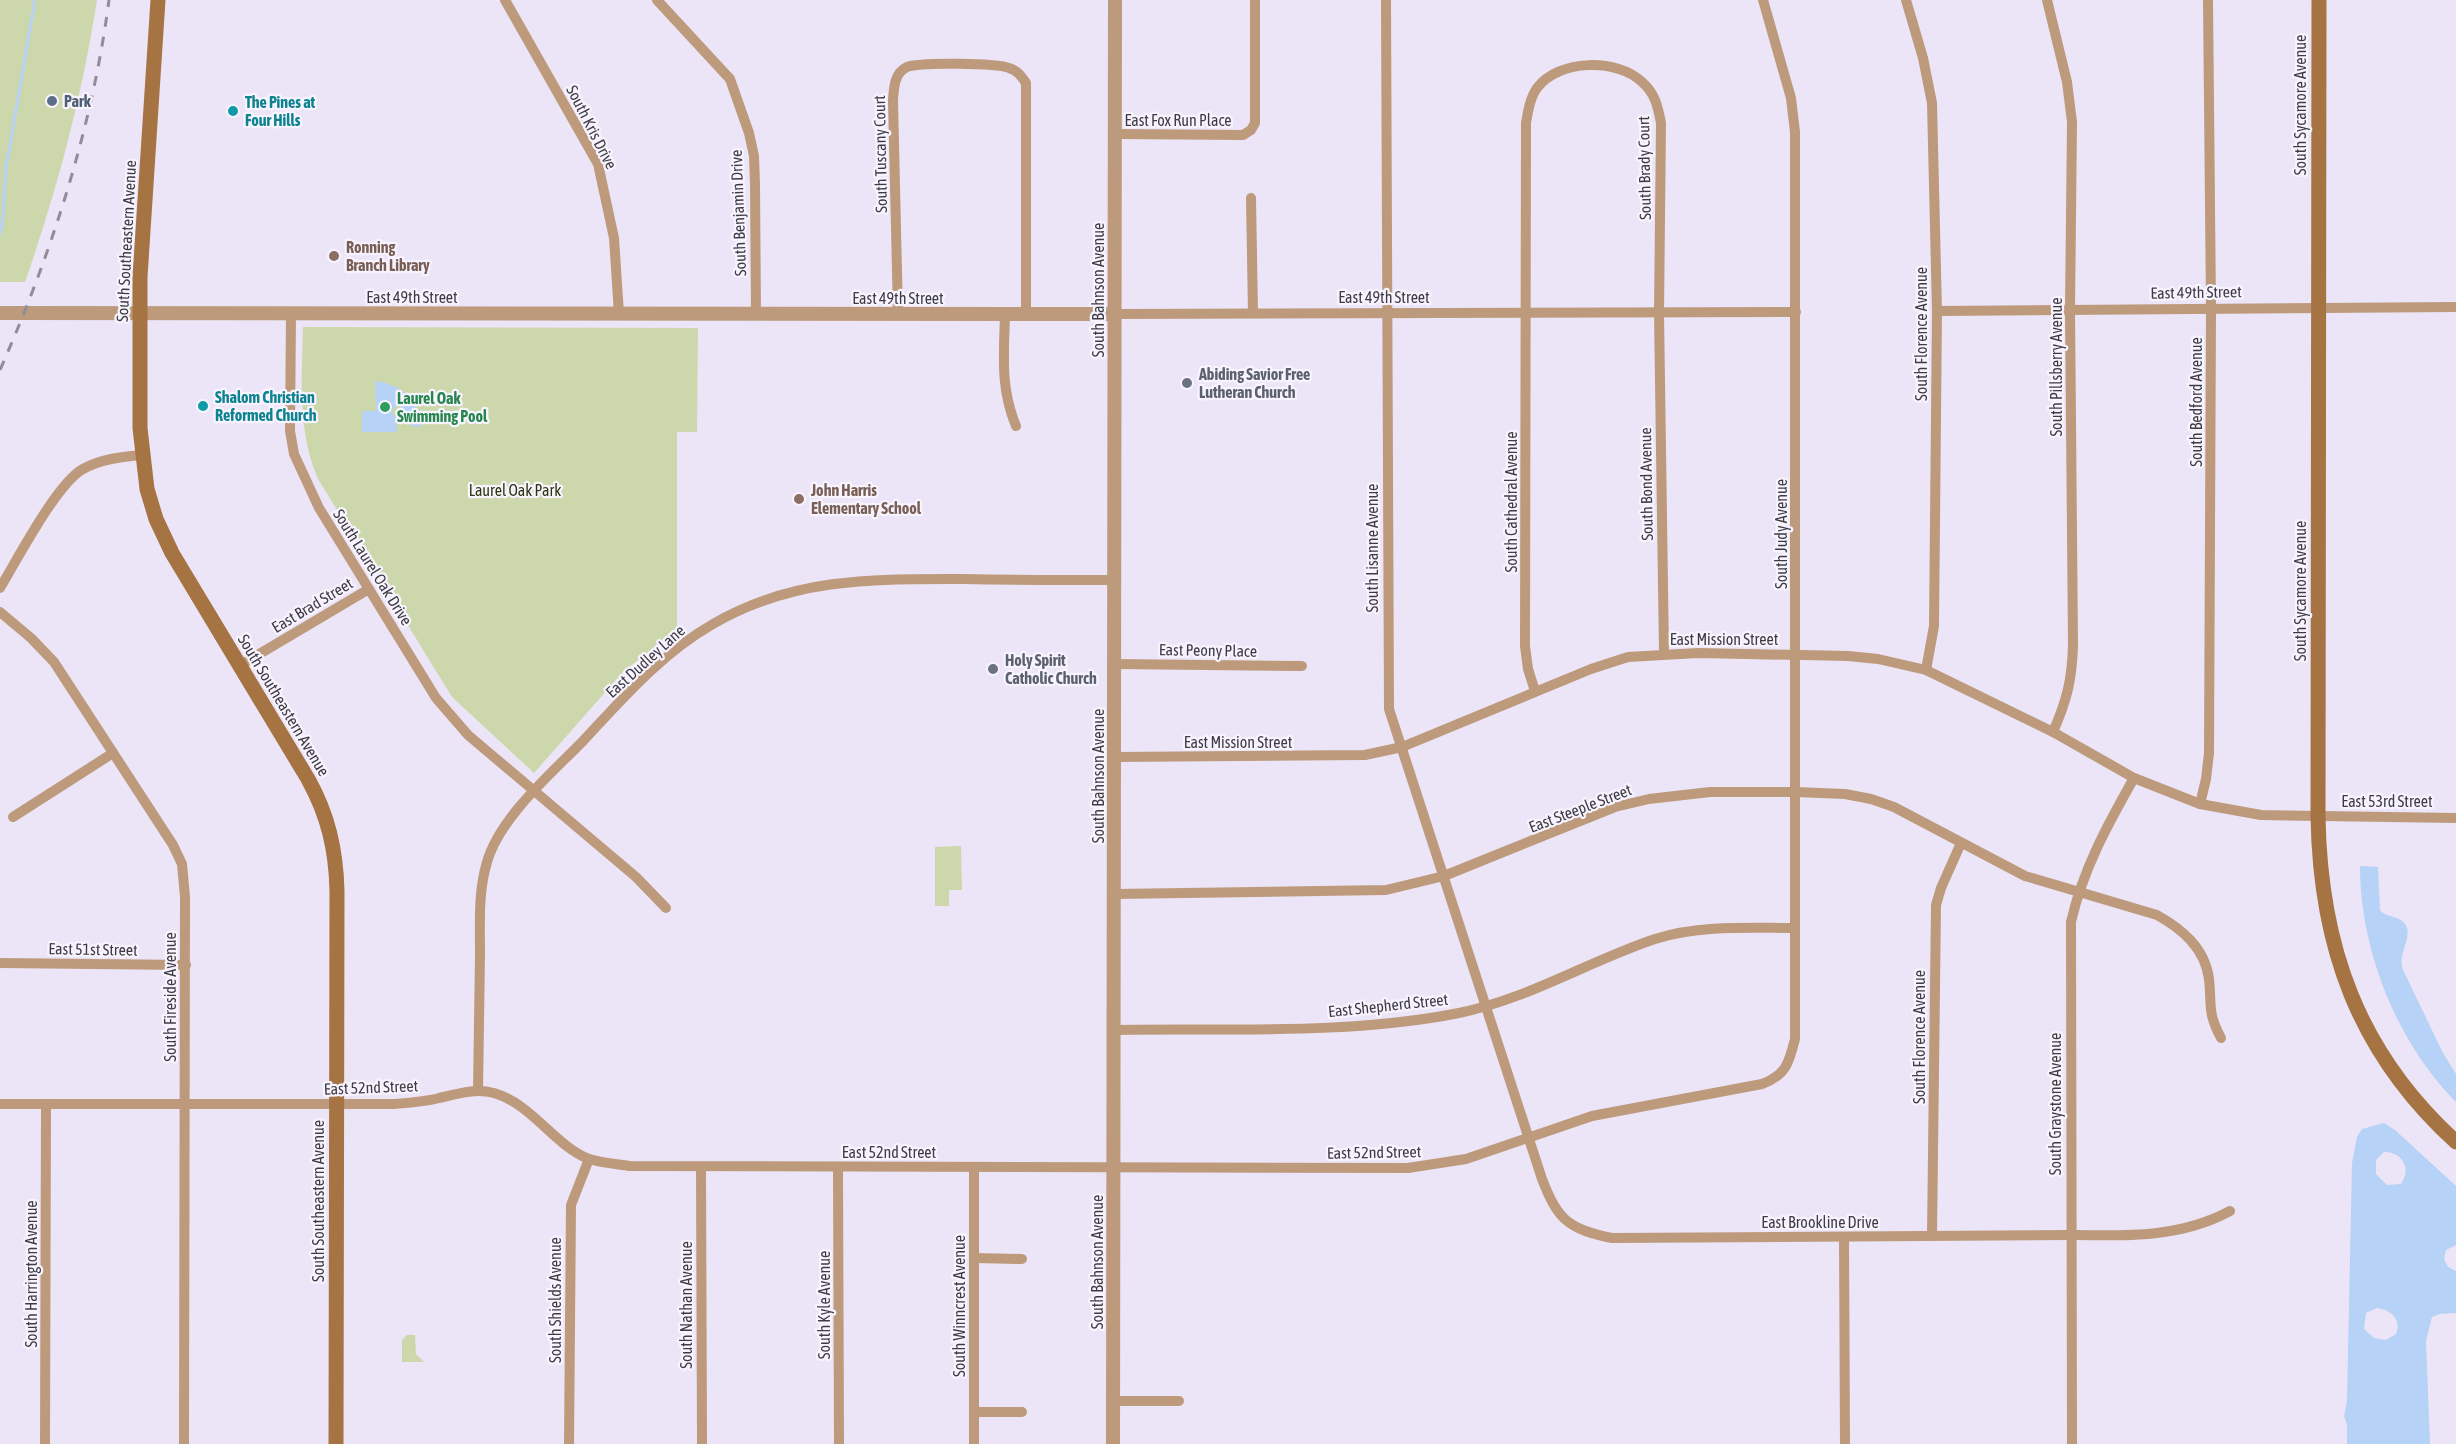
<svg xmlns="http://www.w3.org/2000/svg" width="2456" height="1444" font-family="'Asap Condensed',sans-serif">
  <style>
    .green { fill: #ccd8ab }
    .water { fill: #b6d2f6; fill-rule: evenodd }
    .lines { fill: none; stroke-linecap: round; stroke-linejoin: round }
    .stream { stroke: #b6d2f6; stroke-width: 3 }
    .minor { stroke: #bd9a7b; stroke-width: 10 }
    .tertiary { stroke: #bd9a7b; stroke-width: 14 }
    .secondary { stroke: #a67343; stroke-width: 15 }
    .rail { stroke: #918c99; stroke-width: 3; stroke-dasharray: 10 10; stroke-linecap: butt }
    .service-dot { fill: #5c6f8a; stroke: #f8f4ff; stroke-width: 2 }
    .culture-dot { fill: #0f9aa8; stroke: #f8f4ff; stroke-width: 2 }
    .education-dot { fill: #8d6e63; stroke: #f8f4ff; stroke-width: 2 }
    .worship-dot { fill: #6b7280; stroke: #f8f4ff; stroke-width: 2 }
    .leisure-dot { fill: #2e9e5b; stroke: #f8f4ff; stroke-width: 2 }
    .labels { text-anchor: middle; stroke-width: 4.5; stroke-linejoin: round; paint-order: stroke }
    .service-label { font-size: 16px; font-weight: bold; fill: #4e5e75; stroke: #f8f4ff; text-anchor: start }
    .culture-label { font-size: 16px; font-weight: bold; fill: #0d838f; stroke: #f8f4ff; text-anchor: start }
    .street-label { font-size: 16px; fill: #3e3c43; stroke: #f8f4ff }
    .education-label { font-size: 16px; font-weight: bold; fill: #785e54; stroke: #f8f4ff; text-anchor: start }
    .worship-label { font-size: 16px; font-weight: bold; fill: #5b616d; stroke: #f8f4ff; text-anchor: start }
    .leisure-label { font-size: 16px; font-weight: bold; fill: #27864d; stroke: #f8f4ff; text-anchor: start }
    .park-label { font-size: 16px; fill: #2e360d; stroke: #f8f4ff }
  </style>
  <rect width="100%" height="100%" fill="#ece5f7"/>
  <g class="green">
    <path d="M 0,0 L 97,0 C 82,97 57,190 25,282 L 0,282 Z"/>
    <path d="M 303,327 L 698,328 L 697,432 L 677,432 L 677,629 L 623,672 L 534,773 L 452,697 L 318,479 C 297,431 302,378 303,327 Z"/>
    <polygon points="961,846 962,890 949,890 949,906 935,906 935,847"/>
    <polygon points="407,1335 415,1335 416,1354 424,1362 402,1362 402,1340"/>
  </g>
  <g class="water">
    <path d="M 375,381 C 401,384 420,400 421,427 L 411,426 L 411,417 L 398,404 L 391,412 L 396,418 L 397,432 L 362,432 L 362,411 L 376,411 Z"/>
    <path d="M 2360,866 L 2378,867 L 2380,910 C 2386,918 2399,915 2405,924 C 2412,934 2403,947 2402,958 C 2401,963 2402,968 2404,972 L 2443,1053 L 2456,1074 L 2456,1102 C 2397,1043 2360,950 2360,866 Z"/>
    <path d="M 2384,1123 L 2395,1130 L 2456,1186 L 2456,1245 L 2446,1250 L 2444,1259 L 2448,1267 L 2456,1271 L 2456,1313 L 2439,1314 L 2432,1317 L 2426,1341 L 2430,1444 L 2347,1444 L 2347,1425 L 2344,1416 L 2347,1401 L 2352,1163 L 2357,1137 L 2362,1129 ZM 2384,1152 C 2402,1152 2412,1168 2401,1184 L 2387,1185 L 2376,1174 L 2376,1160 ZM 2377,1308 C 2391,1310 2402,1319 2396,1334 L 2386,1340 L 2374,1338 L 2364,1329 L 2366,1313 Z"/>
  </g>
  <g class="lines">
    <polyline class="stream" points="0,234 3,217 6,168 35,0"/>
    <g class="minor">
      <polyline points="505,0 598,164 614,238 619,314"/>
      <polyline points="657,0 730,79 749,133 754,156 755,184 756,314"/>
      <path d="M 1386,0 L 1389,709 L 1542,1179 C 1558,1220 1568,1229 1612,1238 L 2071,1235 C 2126,1236 2180,1238 2230,1211"/>
      <polyline points="1906,0 1923,58 1932,103 1937,311 1934,626 1926,670"/>
      <path d="M 2047,0 L 2067,82 L 2072,122 L 2070,310 L 2073,645 C 2072,680 2067,700 2053,732"/>
      <polyline points="1115,134 1243,135 1251,130 1255,123 1255,0"/>
      <polyline points="1251,198 1253,313"/>
      <polyline points="1937,311 2456,307"/>
      <polyline points="291,313 290,431 294,454 319,508 436,698 468,735 636,877 666,908"/>
      <path d="M 898,314 L 893,100 C 894,88 894,73 907,67 C 919,62 997,63 1009,68 C 1018,71 1021,76 1026,83 L 1026,314"/>
      <path d="M 1005,314 C 1004,354 1000,388 1016,426"/>
      <polyline points="1114,314 1796,312"/>
      <path d="M 0,588 C 17,560 57,483 83,469 C 101,459 121,457 141,455"/>
      <polyline points="0,612 31,638 54,662 173,845 182,864 185,897 184,1444"/>
      <polyline points="1114,664 1302,666"/>
      <polyline points="239,666 369,589"/>
      <path d="M 1535,691 L 1528,669 L 1525,646 L 1526,123 C 1528,111 1530,98 1537,88 C 1559,59 1617,58 1642,82 C 1655,93 1658,107 1661,123 L 1659,313 L 1664,654"/>
      <polyline points="1114,757 1365,755 1402,747 1591,669 1628,657 1698,653 1848,656 1878,659 1926,670 2053,732 2134,778 2200,804 2261,815 2456,818"/>
      <polyline points="2200,804 2206,779 2209,753 2211,309 2208,0"/>
      <polyline points="13,817 113,753"/>
      <path d="M 1114,894 L 1386,890 L 1444,876 L 1615,807 L 1649,799 L 1710,792 L 1795,792 L 1845,794 L 1871,799 L 1894,807 L 2025,876 L 2157,915 C 2182,929 2205,948 2209,979 C 2212,1006 2207,1012 2221,1038"/>
      <polyline points="0,963 186,965"/>
      <path d="M 1114,1030 C 1227,1028 1348,1035 1459,1013 C 1528,999 1589,961 1655,939 C 1699,925 1749,928 1795,928"/>
      <path d="M 478,1091 C 479,1045 479,1000 480,954 C 480,924 478,892 487,862 C 500,817 551,774 583,741 C 622,699 662,653 713,624 C 794,577 874,579 964,579 C 1014,580 1065,580 1115,580"/>
      <path d="M 0,1104 L 393,1104 C 408,1103 424,1102 439,1098 C 458,1094 474,1088 494,1093 C 532,1104 555,1146 589,1159 C 602,1163 617,1164 630,1166 L 1408,1168 L 1466,1159 L 1592,1116 L 1762,1084 C 1786,1075 1789,1063 1795,1039 L 1795,132 L 1791,98 L 1763,0"/>
      <polyline points="701,1167 702,1444"/>
      <polyline points="838,1167 839,1444"/>
      <polyline points="974,1167 974,1444"/>
      <polyline points="1932,1236 1936,905 1941,888 1961,843"/>
      <polyline points="1844,1237 1845,1444"/>
      <polyline points="974,1258 1022,1259"/>
      <polyline points="1113,1401 1179,1401"/>
      <polyline points="974,1412 1022,1412"/>
      <polyline points="45,1444 46,1104"/>
      <polyline points="569,1444 571,1205 589,1159"/>
      <path d="M 2072,1444 L 2071,922 C 2083,869 2108,824 2134,778"/>
    </g>
    <g class="tertiary">
      <polyline points="0,313 1114,314"/>
      <polyline points="1113,1444 1115,0"/>
    </g>
    <g class="secondary">
      <path d="M 158,0 L 140,277 L 140,428 L 147,489 L 156,519 L 172,553 L 308,779 C 328,815 336,849 337,891 L 336,1444"/>
      <path d="M 2319,0 L 2318,816 C 2320,946 2358,1053 2456,1142"/>
    </g>
    <path class="rail" d="M 0,370 C 52,252 92,129 109,0"/>
  </g>
  <circle class="service-dot" cx="52" cy="101" r="6"/>
  <g class="culture-dot">
    <circle cx="233" cy="111" r="6"/>
    <circle cx="203" cy="406" r="6"/>
  </g>
  <g class="education-dot">
    <circle cx="334" cy="256" r="6"/>
    <circle cx="799" cy="499" r="6"/>
  </g>
  <g class="worship-dot">
    <circle cx="1187" cy="383" r="6"/>
    <circle cx="993" cy="669" r="6"/>
  </g>
  <circle class="leisure-dot" cx="385" cy="407" r="6"/>
  <g class="labels">
    <g class="service-label">
      <text x="64" y="107">Park</text>
    </g>
    <g class="culture-label">
      <text x="245" y="108">The Pines at<tspan x="245" dy="18">Four Hills</tspan></text>
      <text x="215" y="403">Shalom Christian<tspan x="215" dy="18">Reformed Church</tspan></text>
    </g>
    <g class="street-label">
      <text transform="translate(2300 105) rotate(-90)" y="6">South Sycamore Avenue</text>
      <text x="1178" y="126">East Fox Run Place</text>
      <text transform="translate(592 127) rotate(63)" y="6">South Kris Drive</text>
      <text transform="translate(880 154) rotate(-91)" y="6">South Tuscany Court</text>
      <text transform="translate(1644 168) rotate(-91)" y="6">South Brady Court</text>
      <text transform="translate(738 213) rotate(-92)" y="6">South Benjamin Drive</text>
      <text transform="translate(126 241) rotate(-87)" y="6">South Southeastern Avenue</text>
      <text transform="translate(1098 290) rotate(-90)" y="6">South Bahnson Avenue</text>
      <text transform="translate(2196 292) rotate(-1)" y="6">East 49th Street</text>
      <text x="412" y="303">East 49th Street</text>
      <text x="1384" y="303">East 49th Street</text>
      <text x="898" y="304">East 49th Street</text>
      <text transform="translate(1921 334) rotate(-90)" y="6">South Florence Avenue</text>
      <text transform="translate(2056 367) rotate(-90)" y="6">South Pillsberry Avenue</text>
      <text transform="translate(2196 402) rotate(-90)" y="6">South Bedford Avenue</text>
      <text transform="translate(1646 484) rotate(-91)" y="6">South Bond Avenue</text>
      <text transform="translate(1511 502) rotate(-90)" y="6">South Cathedral Avenue</text>
      <text transform="translate(1781 534) rotate(-90)" y="6">South Judy Avenue</text>
      <text transform="translate(1372 548) rotate(-90)" y="6">South Lisanne Avenue</text>
      <text transform="translate(373 567) rotate(58)" y="6">South Laurel Oak Drive</text>
      <text transform="translate(2300 591) rotate(-90)" y="6">South Sycamore Avenue</text>
      <text transform="translate(312 605) rotate(-31)" y="6">East Brad Street</text>
      <text x="1724" y="645">East Mission Street</text>
      <text transform="translate(1208 650) rotate(1)" y="6">East Peony Place</text>
      <text transform="translate(645 661) rotate(-42)" y="6">East Dudley Lane</text>
      <text transform="translate(284 705) rotate(59)" y="6">South Southeastern Avenue</text>
      <text x="1238" y="748">East Mission Street</text>
      <text transform="translate(1098 776) rotate(-90)" y="6">South Bahnson Avenue</text>
      <text x="2387" y="807">East 53rd Street</text>
      <text transform="translate(1580 808) rotate(-21)" y="6">East Steeple Street</text>
      <text transform="translate(93 949) rotate(1)" y="6">East 51st Street</text>
      <text transform="translate(170 997) rotate(-90)" y="6">South Fireside Avenue</text>
      <text transform="translate(1388 1005) rotate(-6)" y="6">East Shepherd Street</text>
      <text transform="translate(1919 1037) rotate(-90)" y="6">South Florence Avenue</text>
      <text transform="translate(371 1087) rotate(-2)" y="6">East 52nd Street</text>
      <text transform="translate(2055 1104) rotate(-90)" y="6">South Graystone Avenue</text>
      <text x="889" y="1158">East 52nd Street</text>
      <text transform="translate(1374 1152) rotate(-1)" y="6">East 52nd Street</text>
      <text transform="translate(318 1201) rotate(-90)" y="6">South Southeastern Avenue</text>
      <text x="1820" y="1228">East Brookline Drive</text>
      <text transform="translate(1097 1262) rotate(-90)" y="6">South Bahnson Avenue</text>
      <text transform="translate(31 1274) rotate(-90)" y="6">South Harrington Avenue</text>
      <text transform="translate(555 1300) rotate(-90)" y="6">South Shields Avenue</text>
      <text transform="translate(686 1305) rotate(-90)" y="6">South Nathan Avenue</text>
      <text transform="translate(824 1305) rotate(-90)" y="6">South Kyle Avenue</text>
      <text transform="translate(959 1306) rotate(-90)" y="6">South Winncrest Avenue</text>
    </g>
    <g class="education-label">
      <text x="346" y="253">Ronning<tspan x="346" dy="18">Branch Library</tspan></text>
      <text x="811" y="496">John Harris<tspan x="811" dy="18">Elementary School</tspan></text>
    </g>
    <g class="worship-label">
      <text x="1199" y="380">Abiding Savior Free<tspan x="1199" dy="18">Lutheran Church</tspan></text>
      <text x="1005" y="666">Holy Spirit<tspan x="1005" dy="18">Catholic Church</tspan></text>
    </g>
    <g class="leisure-label">
      <text x="397" y="404">Laurel Oak<tspan x="397" dy="18">Swimming Pool</tspan></text>
    </g>
    <g class="park-label">
      <text x="515" y="496">Laurel Oak Park</text>
    </g>
  </g>
</svg>
